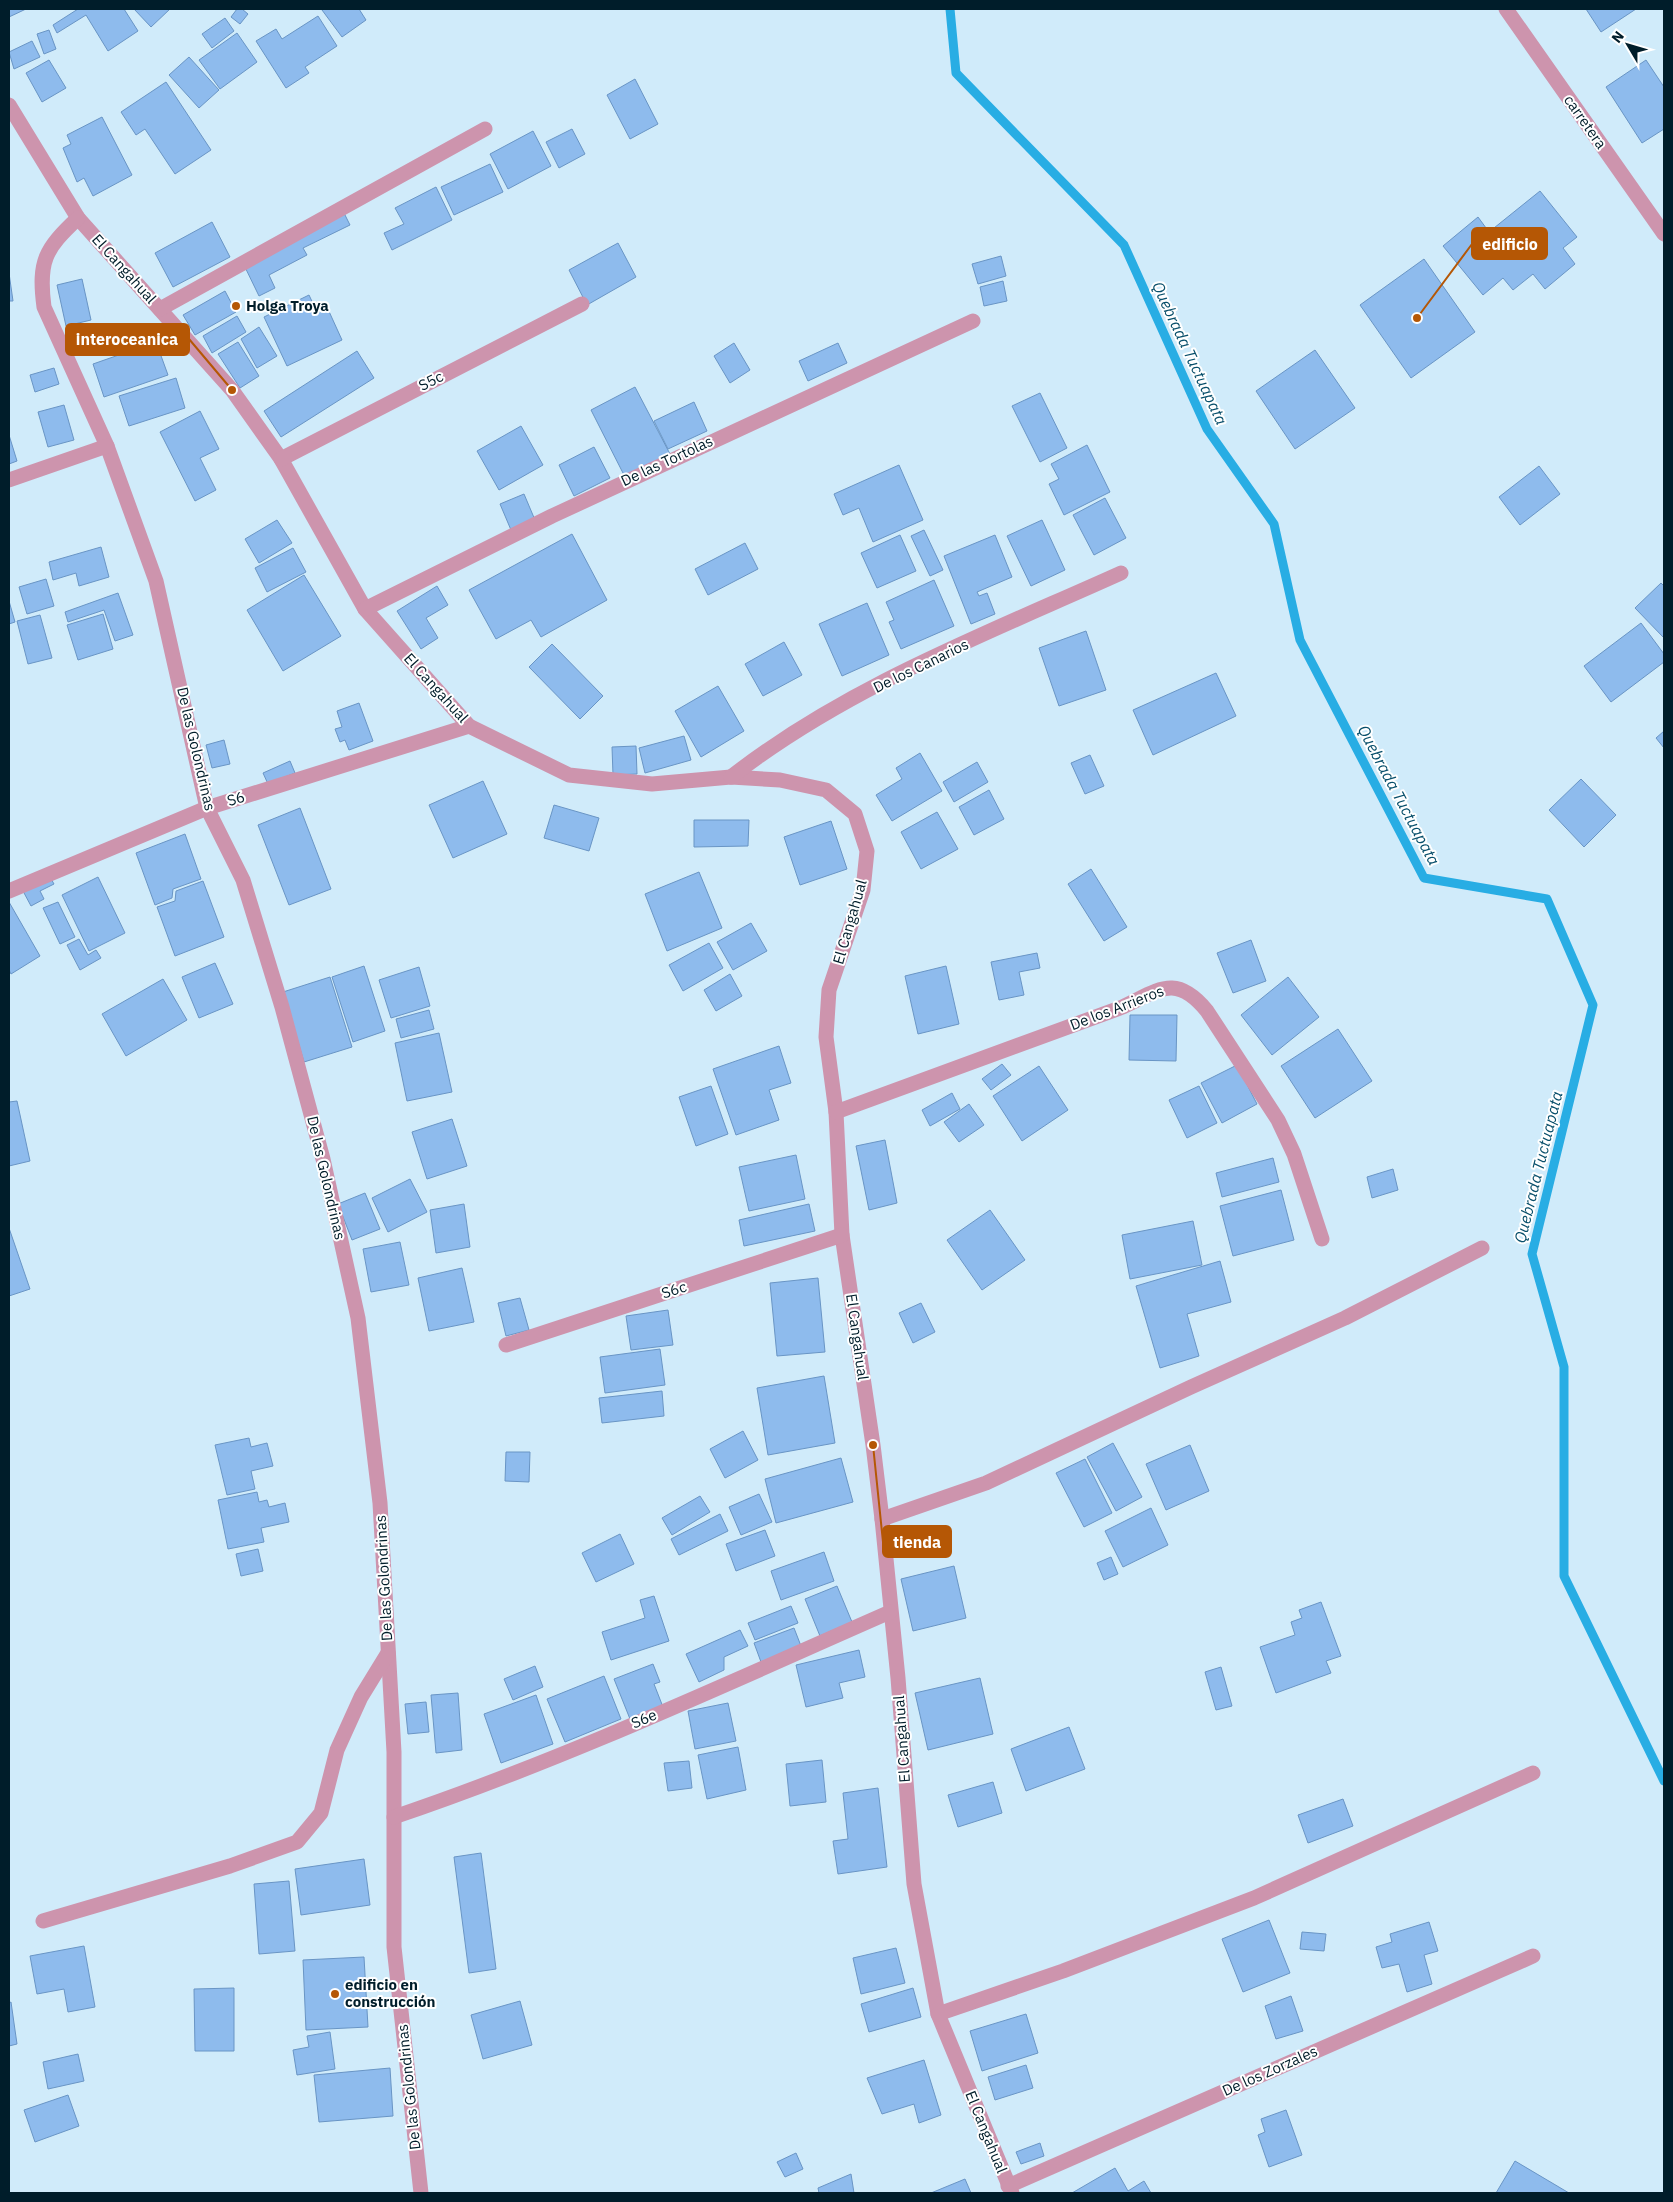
<svg xmlns="http://www.w3.org/2000/svg" width="1673" height="2202" font-family="'IBM Plex Sans',sans-serif">
  <style>
    .lines { fill: none; stroke-linecap: round; stroke-linejoin: round }
    .stream { stroke: #28ade4; stroke-width: 9 }
    .building { fill: #8ebbed; stroke: #6995c5 }
    .minor { stroke: #cd94ad; stroke-width: 15 }
    .poi-dot { fill: #b55705; stroke: #fff; stroke-width: 2 }
    .labels { text-anchor: middle; stroke-width: 4; stroke-linejoin: round; paint-order: stroke }
    .street-label { font-size: 15px; fill: #001d2a; stroke: #fff }
    .poi-label { font-size: 15px; font-weight: bold; fill: #001d2a; stroke: #fff; text-anchor: start }
    .water-label { font-size: 16px; font-style: italic; fill: #084f6b; stroke: #fff }
    .leader { fill: none; stroke: #b55705; stroke-width: 2 }
    .callout-dot { fill: #b55705; stroke: #fff; stroke-width: 2 }
    .callout { fill: #b55705; stroke: #b55705; stroke-width: 2 }
    .callout-label { font-size: 16px; text-anchor: middle; font-weight: bold; fill: #fff }
  </style>
  <rect width="100%" height="100%" fill="#d0ebfa"/>
  <g class="lines">
    <polyline class="stream" points="950,9 956,73 1124,245 1207,429 1274,524 1300,640 1424,878 1547,899 1593,1005 1532,1254 1564,1367 1564,1576 1664,1781"/>
  </g>
  <g class="building">
    <polygon points="9,9 26,9 9,17"/>
    <polygon points="78,9 124,9 138,31 108,51 86,15 57,33 53,25"/>
    <polygon points="134,9 170,9 151,27"/>
    <polygon points="237,9 242,9 248,14 240,24 231,17"/>
    <polygon points="324,9 359,9 366,20 342,37 322,10"/>
    <polygon points="1586,9 1636,9 1601,32"/>
    <polygon points="318,16 337,46 305,67 309,73 286,88 256,41 276,29 282,39"/>
    <polygon points="225,18 234,31 212,48 202,34"/>
    <polygon points="49,30 56,49 44,54 37,34"/>
    <polygon points="237,33 257,62 220,89 199,60"/>
    <polygon points="32,41 40,57 14,69 9,52"/>
    <polygon points="189,57 219,90 199,108 169,75"/>
    <polygon points="49,60 66,88 42,102 26,73"/>
    <polygon points="1646,60 1664,87 1664,129 1642,143 1606,87"/>
    <polygon points="635,79 658,124 630,139 607,95"/>
    <polygon points="166,82 211,150 175,174 145,129 136,135 121,112"/>
    <polygon points="102,117 132,175 93,196 84,178 77,182 63,148 71,144 67,135"/>
    <polygon points="572,129 585,154 559,168 546,142"/>
    <polygon points="533,131 551,166 508,189 490,154"/>
    <polygon points="490,164 503,192 454,215 441,187"/>
    <polygon points="436,187 452,220 392,250 384,233 404,224 395,208"/>
    <polygon points="1540,191 1577,237 1563,248 1575,264 1545,289 1533,274 1513,290 1503,278 1483,295 1443,246 1478,217 1489,232"/>
    <polygon points="344,213 350,225 303,248 307,255 269,275 275,288 259,296 243,263"/>
    <polygon points="212,222 230,257 173,287 155,253"/>
    <polygon points="618,243 636,277 587,305 569,270"/>
    <polygon points="1001,256 1006,276 978,284 972,264"/>
    <polygon points="1424,259 1475,332 1411,378 1360,305"/>
    <polygon points="9,273 13,301 9,301"/>
    <polygon points="82,279 91,320 66,326 57,285"/>
    <polygon points="1003,281 1007,301 984,306 980,287"/>
    <polygon points="225,291 236,312 195,335 183,315"/>
    <polygon points="309,295 317,312 327,307 342,340 287,366 264,317"/>
    <polygon points="237,316 246,332 212,353 203,336"/>
    <polygon points="259,327 277,356 257,368 241,339"/>
    <polygon points="156,342 168,375 104,397 93,364"/>
    <polygon points="238,342 259,376 240,388 218,354"/>
    <polygon points="734,343 750,370 730,383 714,356"/>
    <polygon points="838,343 847,363 808,381 799,361"/>
    <polygon points="1315,350 1355,408 1295,449 1256,391"/>
    <polygon points="357,351 374,378 281,437 264,411"/>
    <polygon points="54,368 59,384 35,392 30,375"/>
    <polygon points="176,378 185,408 129,426 119,396"/>
    <polygon points="635,387 670,454 625,477 591,410"/>
    <polygon points="1040,393 1067,448 1040,462 1012,406"/>
    <polygon points="694,402 707,431 668,449 654,421"/>
    <polygon points="64,405 74,440 48,447 38,412"/>
    <polygon points="200,411 219,449 200,458 216,490 195,501 160,432"/>
    <polygon points="521,426 543,465 499,490 477,451"/>
    <polygon points="9,435 17,461 9,464"/>
    <polygon points="1087,445 1110,492 1064,515 1049,484 1059,479 1051,464"/>
    <polygon points="594,447 610,478 574,496 559,465"/>
    <polygon points="899,465 923,520 873,542 859,508 843,515 834,494"/>
    <polygon points="1539,466 1560,494 1520,525 1499,497"/>
    <polygon points="524,494 535,520 511,530 500,504"/>
    <polygon points="1105,498 1126,538 1094,555 1073,515"/>
    <polygon points="277,520 292,543 259,563 245,539"/>
    <polygon points="1042,520 1065,570 1031,586 1007,536"/>
    <polygon points="924,530 943,570 930,576 911,536"/>
    <polygon points="572,534 607,600 541,637 531,620 496,639 469,590"/>
    <polygon points="900,535 916,571 877,588 861,553"/>
    <polygon points="995,535 1012,577 977,592 979,596 987,593 995,614 971,624 944,556"/>
    <polygon points="745,543 758,569 708,595 695,569"/>
    <polygon points="101,547 109,577 79,586 76,573 53,580 49,562"/>
    <polygon points="293,548 306,572 267,592 255,568"/>
    <polygon points="304,575 341,636 283,671 247,610"/>
    <polygon points="46,579 54,606 27,614 19,587"/>
    <polygon points="934,580 954,626 901,649 889,622 894,620 886,602"/>
    <polygon points="1661,583 1664,586 1664,638 1635,608"/>
    <polygon points="437,586 448,605 426,618 438,638 421,649 397,611"/>
    <polygon points="118,593 133,635 115,641 104,610 68,622 65,612"/>
    <polygon points="9,601 15,622 9,624"/>
    <polygon points="867,603 889,655 842,676 819,624"/>
    <polygon points="103,614 113,649 78,660 67,625"/>
    <polygon points="40,615 52,658 28,664 17,621"/>
    <polygon points="1641,623 1664,654 1664,662 1611,702 1584,666"/>
    <polygon points="1086,631 1106,690 1059,706 1039,648"/>
    <polygon points="784,642 802,675 763,696 745,664"/>
    <polygon points="552,644 603,696 580,719 529,667"/>
    <polygon points="1216,673 1236,716 1153,755 1133,710"/>
    <polygon points="718,686 744,731 701,757 675,711"/>
    <polygon points="359,703 373,741 349,750 345,740 340,742 335,729 342,727 337,711"/>
    <polygon points="1664,731 1664,748 1656,738"/>
    <polygon points="684,736 691,760 645,773 639,748"/>
    <polygon points="224,740 230,764 212,768 206,745"/>
    <polygon points="636,746 637,774 613,775 612,747"/>
    <polygon points="920,753 942,791 892,821 876,795 902,779 896,768"/>
    <polygon points="1090,755 1104,786 1085,794 1071,763"/>
    <polygon points="290,761 295,773 268,784 263,773"/>
    <polygon points="977,762 988,782 954,802 943,782"/>
    <polygon points="1581,779 1616,815 1584,847 1549,810"/>
    <polygon points="483,781 507,834 453,858 429,805"/>
    <polygon points="989,790 1004,819 974,835 959,807"/>
    <polygon points="554,805 599,818 589,851 544,838"/>
    <polygon points="300,808 331,889 289,905 258,825"/>
    <polygon points="937,812 958,849 921,869 901,832"/>
    <polygon points="694,820 749,820 748,846 694,847"/>
    <polygon points="831,821 847,869 800,885 784,837"/>
    <polygon points="185,834 201,879 173,889 172,898 155,905 136,853"/>
    <polygon points="1091,869 1127,927 1104,941 1068,884"/>
    <polygon points="699,872 722,928 667,951 645,894"/>
    <polygon points="50,877 54,884 40,891 44,899 31,906 23,891"/>
    <polygon points="98,877 125,933 89,951 62,895"/>
    <polygon points="203,881 224,937 175,956 157,907 175,901 176,891"/>
    <polygon points="9,902 40,956 11,974 9,970"/>
    <polygon points="58,902 75,937 60,944 43,908"/>
    <polygon points="751,923 767,951 733,970 717,942"/>
    <polygon points="79,939 88,955 96,950 101,958 80,970 67,945"/>
    <polygon points="1251,940 1266,981 1233,993 1217,953"/>
    <polygon points="709,943 723,968 683,991 669,965"/>
    <polygon points="1037,953 1040,968 1019,972 1024,995 999,1000 991,962"/>
    <polygon points="215,963 233,1004 199,1018 182,977"/>
    <polygon points="364,966 385,1031 353,1042 332,977"/>
    <polygon points="946,966 959,1024 918,1034 905,976"/>
    <polygon points="419,967 430,1006 391,1018 379,980"/>
    <polygon points="730,974 742,996 716,1011 704,990"/>
    <polygon points="330,977 352,1047 304,1062 283,992"/>
    <polygon points="1288,977 1319,1017 1272,1055 1241,1015"/>
    <polygon points="163,979 187,1020 126,1056 102,1014"/>
    <polygon points="429,1010 434,1029 401,1038 396,1019"/>
    <polygon points="1130,1015 1177,1015 1176,1061 1129,1060"/>
    <polygon points="1338,1029 1372,1081 1315,1118 1281,1066"/>
    <polygon points="439,1033 452,1092 407,1101 395,1043"/>
    <polygon points="779,1046 791,1083 769,1090 779,1120 736,1135 713,1069"/>
    <polygon points="1002,1064 1011,1075 991,1090 982,1079"/>
    <polygon points="1237,1065 1257,1104 1222,1123 1201,1083"/>
    <polygon points="1039,1066 1068,1110 1022,1141 993,1096"/>
    <polygon points="711,1086 728,1134 696,1146 679,1097"/>
    <polygon points="1199,1086 1217,1123 1187,1138 1169,1100"/>
    <polygon points="952,1093 960,1109 930,1126 922,1110"/>
    <polygon points="17,1101 30,1161 9,1166 9,1102"/>
    <polygon points="969,1104 984,1125 959,1142 944,1122"/>
    <polygon points="452,1119 467,1166 427,1179 412,1132"/>
    <polygon points="885,1140 897,1203 869,1210 856,1146"/>
    <polygon points="796,1155 805,1199 749,1211 739,1167"/>
    <polygon points="1273,1158 1279,1182 1222,1197 1216,1173"/>
    <polygon points="1393,1169 1398,1190 1372,1198 1367,1177"/>
    <polygon points="410,1179 427,1212 388,1232 372,1198"/>
    <polygon points="1281,1190 1294,1240 1233,1256 1220,1206"/>
    <polygon points="365,1193 380,1229 352,1240 338,1204"/>
    <polygon points="464,1204 470,1247 436,1253 430,1210"/>
    <polygon points="809,1204 815,1231 744,1246 739,1220"/>
    <polygon points="990,1210 1025,1260 982,1290 947,1240"/>
    <polygon points="1193,1221 1202,1265 1130,1279 1122,1235"/>
    <polygon points="9,1228 30,1289 9,1296"/>
    <polygon points="400,1242 409,1285 371,1292 363,1249"/>
    <polygon points="1220,1261 1231,1302 1187,1314 1199,1356 1160,1368 1136,1286"/>
    <polygon points="462,1268 474,1322 429,1331 418,1278"/>
    <polygon points="818,1278 825,1352 777,1356 770,1283"/>
    <polygon points="520,1298 529,1330 506,1336 498,1303"/>
    <polygon points="921,1303 935,1332 913,1343 899,1313"/>
    <polygon points="668,1310 673,1345 631,1350 626,1316"/>
    <polygon points="660,1349 665,1385 605,1393 600,1357"/>
    <polygon points="824,1376 835,1443 768,1455 757,1388"/>
    <polygon points="662,1391 664,1416 602,1423 599,1398"/>
    <polygon points="743,1431 758,1460 725,1478 710,1449"/>
    <polygon points="249,1438 251,1447 267,1443 273,1466 251,1471 255,1489 227,1495 215,1445"/>
    <polygon points="1113,1443 1142,1497 1116,1511 1087,1457"/>
    <polygon points="1190,1445 1209,1491 1166,1510 1146,1464"/>
    <polygon points="506,1452 530,1452 529,1482 505,1481"/>
    <polygon points="841,1458 853,1502 776,1523 765,1479"/>
    <polygon points="1085,1459 1112,1513 1084,1527 1056,1473"/>
    <polygon points="257,1492 259,1502 267,1500 269,1507 285,1503 289,1522 261,1528 264,1542 228,1549 218,1500"/>
    <polygon points="759,1494 772,1522 741,1535 729,1507"/>
    <polygon points="700,1496 710,1512 672,1535 662,1518"/>
    <polygon points="1151,1508 1168,1545 1123,1567 1105,1531"/>
    <polygon points="720,1514 728,1531 679,1555 671,1539"/>
    <polygon points="765,1530 775,1556 736,1571 726,1544"/>
    <polygon points="620,1534 634,1564 596,1582 582,1553"/>
    <polygon points="258,1549 263,1571 241,1576 236,1554"/>
    <polygon points="824,1552 834,1581 781,1600 771,1571"/>
    <polygon points="1111,1557 1118,1574 1104,1580 1097,1563"/>
    <polygon points="954,1566 966,1618 913,1631 901,1579"/>
    <polygon points="837,1586 852,1622 820,1636 805,1599"/>
    <polygon points="654,1596 669,1641 611,1660 602,1632 645,1618 640,1600"/>
    <polygon points="1321,1602 1341,1656 1326,1661 1331,1673 1276,1693 1260,1647 1295,1635 1291,1622 1302,1618 1299,1610"/>
    <polygon points="791,1606 798,1623 755,1640 748,1623"/>
    <polygon points="794,1628 801,1646 761,1662 754,1643"/>
    <polygon points="740,1630 748,1646 724,1657 724,1670 699,1682 686,1654"/>
    <polygon points="859,1650 865,1677 839,1683 843,1698 806,1707 796,1665"/>
    <polygon points="653,1664 660,1682 654,1684 663,1707 630,1719 614,1679"/>
    <polygon points="535,1666 543,1687 513,1700 504,1679"/>
    <polygon points="1221,1667 1232,1706 1216,1710 1205,1672"/>
    <polygon points="604,1676 621,1719 565,1742 547,1699"/>
    <polygon points="980,1678 993,1734 928,1750 915,1693"/>
    <polygon points="458,1693 462,1750 436,1753 431,1695"/>
    <polygon points="536,1695 553,1744 501,1763 484,1714"/>
    <polygon points="426,1702 429,1732 408,1734 405,1704"/>
    <polygon points="728,1703 736,1741 695,1749 688,1711"/>
    <polygon points="1069,1727 1085,1769 1026,1791 1011,1749"/>
    <polygon points="738,1747 746,1790 707,1799 698,1755"/>
    <polygon points="822,1760 826,1802 790,1806 786,1764"/>
    <polygon points="689,1761 692,1788 668,1791 664,1763"/>
    <polygon points="993,1782 1002,1813 958,1827 948,1795"/>
    <polygon points="878,1788 887,1867 838,1874 833,1841 848,1839 843,1793"/>
    <polygon points="1343,1799 1353,1826 1308,1843 1298,1815"/>
    <polygon points="481,1853 496,1969 469,1973 454,1857"/>
    <polygon points="364,1859 370,1905 301,1915 295,1869"/>
    <polygon points="289,1881 295,1951 259,1954 254,1884"/>
    <polygon points="1269,1920 1290,1973 1243,1992 1222,1939"/>
    <polygon points="1429,1922 1438,1951 1424,1955 1432,1984 1407,1992 1399,1964 1382,1968 1376,1947 1392,1942 1390,1934"/>
    <polygon points="1302,1932 1326,1934 1324,1951 1300,1949"/>
    <polygon points="84,1946 95,2007 68,2012 64,1989 37,1994 30,1956"/>
    <polygon points="896,1948 905,1983 861,1994 853,1958"/>
    <polygon points="364,1957 368,2027 306,2030 303,1960"/>
    <polygon points="234,1988 234,2051 195,2051 194,1989"/>
    <polygon points="913,1988 921,2017 869,2032 861,2004"/>
    <polygon points="1291,1996 1303,2031 1276,2039 1265,2006"/>
    <polygon points="520,2001 532,2045 483,2059 471,2015"/>
    <polygon points="11,2002 17,2044 9,2046 9,2003"/>
    <polygon points="1026,2014 1038,2053 982,2071 970,2031"/>
    <polygon points="330,2032 335,2069 297,2075 293,2050 309,2047 307,2036"/>
    <polygon points="78,2054 84,2081 48,2089 43,2062"/>
    <polygon points="924,2060 941,2115 919,2123 914,2104 882,2114 867,2078"/>
    <polygon points="1026,2065 1033,2088 995,2100 988,2077"/>
    <polygon points="390,2068 393,2116 319,2122 314,2075"/>
    <polygon points="68,2095 79,2126 35,2142 24,2110"/>
    <polygon points="1286,2110 1302,2155 1269,2167 1258,2135 1265,2132 1261,2119"/>
    <polygon points="1040,2143 1044,2156 1021,2164 1016,2152"/>
    <polygon points="796,2153 803,2169 785,2177 777,2162"/>
    <polygon points="1515,2161 1569,2193 1496,2193"/>
    <polygon points="1115,2168 1128,2191 1144,2181 1151,2193 1072,2193"/>
    <polygon points="851,2174 854,2193 819,2193 818,2188"/>
    <polygon points="965,2179 971,2193 931,2193"/>
  </g>
  <g class="lines">
    <g class="minor">
      <polyline points="1506,9 1664,234"/>
      <polyline points="9,105 78,218 232,390 281,459 365,609 469,726 569,775 652,784 731,777 780,780 826,790 855,814 867,851 863,890 829,990 826,1037 836,1112 842,1235 873,1445 882,1519 898,1678 914,1884 938,2014 1012,2193"/>
      <path d="M 78,218 C 45,249 38,261 44,307 L 107,446 L 156,581 L 207,808 L 243,880 L 282,1007 L 323,1159 L 358,1318 L 380,1503 L 394,1752 L 394,1947 L 421,2193"/>
      <polyline points="160,309 485,129"/>
      <polyline points="281,459 582,304"/>
      <polyline points="9,480 107,446"/>
      <polyline points="365,609 552,516 973,321"/>
      <path d="M 731,777 C 846,687 988,633 1121,573"/>
      <polyline points="9,891 207,808 469,726"/>
      <path d="M 836,1112 L 1120,1008 C 1158,991 1175,972 1207,1011 L 1278,1120 L 1294,1154 L 1322,1239"/>
      <polyline points="506,1345 842,1235"/>
      <polyline points="882,1519 986,1483 1191,1387 1345,1318 1482,1248"/>
      <path d="M 394,1817 C 563,1760 726,1684 890,1612"/>
      <polyline points="43,1921 230,1866 297,1842 321,1813 337,1750 361,1697 388,1653"/>
      <polyline points="938,2014 1063,1971 1254,1898 1533,1773"/>
      <polyline points="1008,2186 1533,1956"/>
    </g>
  </g>
  <g class="poi-dot">
    <circle cx="236" cy="306" r="5"/>
    <circle cx="335" cy="1994" r="5"/>
  </g>
  <g class="labels">
    <g class="street-label">
      <text transform="translate(1585 122) rotate(55)" y="5">carretera</text>
      <text transform="translate(124 269) rotate(48)" y="5">El Cangahual</text>
      <text transform="translate(431 381) rotate(-27)" y="5">S5c</text>
      <text transform="translate(667 461) rotate(-25)" y="5">De las Tortolas</text>
      <text transform="translate(921 666) rotate(-26)" y="5">De los Canarios</text>
      <text transform="translate(436 688) rotate(48)" y="5">El Cangahual</text>
      <text transform="translate(196 749) rotate(77)" y="5">De las Golondrinas</text>
      <text transform="translate(236 799) rotate(-17)" y="5">S6</text>
      <text transform="translate(850 922) rotate(-74)" y="5">El Cangahual</text>
      <text transform="translate(1117 1008) rotate(-21)" y="5">De los Arrieros</text>
      <text transform="translate(326 1178) rotate(77)" y="5">De las Golondrinas</text>
      <text transform="translate(674 1290) rotate(-18)" y="5">S6c</text>
      <text transform="translate(857 1337) rotate(82)" y="5">El Cangahual</text>
      <text transform="translate(384 1578) rotate(-93)" y="5">De las Golondrinas</text>
      <text transform="translate(644 1719) rotate(-23)" y="5">S6e</text>
      <text transform="translate(902 1739) rotate(-94)" y="5">El Cangahual</text>
      <text transform="translate(1270 2071) rotate(-24)" y="5">De los Zorzales</text>
      <text transform="translate(409 2087) rotate(-96)" y="5">De las Golondrinas</text>
      <text transform="translate(986 2132) rotate(68)" y="5">El Cangahual</text>
    </g>
    <g class="poi-label">
      <text x="246" y="311">Holga Troya</text>
      <text x="345" y="1990">edificio en<tspan x="345" dy="17">construcción</tspan></text>
    </g>
    <g class="water-label">
      <text transform="translate(1190 353) rotate(65)" y="6">Quebrada Tuctuapata</text>
      <text transform="translate(1399 795) rotate(62)" y="6">Quebrada Tuctuapata</text>
      <text transform="translate(1538 1167) rotate(-76)" y="6">Quebrada Tuctuapata</text>
    </g>
  </g>
  <path class="leader" d="M1417 318L1472 244M232 390L189 339M873 1445L883 1542"/>
  <g class="callout-dot">
    <circle cx="1417" cy="318" r="5"/>
    <circle cx="232" cy="390" r="5"/>
    <circle cx="873" cy="1445" r="5"/>
  </g>
  <g class="callout">
    <rect x="1472" y="228" width="75" height="31" rx="5"/>
    <rect x="66" y="324" width="123" height="31" rx="5"/>
    <rect x="883" y="1526" width="68" height="31" rx="5"/>
  </g>
  <g class="callout-label">
    <text x="1510" y="250">edificio</text>
    <text x="127" y="345">interoceanica</text>
    <text x="917" y="1548">tienda</text>
  </g>
  <rect width="1673" height="2202" fill="none" stroke="#001d2a" stroke-width="20"/>
  <g transform="translate(1628 45) rotate(308)" stroke="#ffffff" stroke-width="4" paint-order="stroke">
  <path d="M0-4L9 19L0 12L-9 19Z" fill="#001d2a"/>
  <text y="-8" font-size="14" font-weight="bold" text-anchor="middle" fill="#001d2a">N</text>
  </g>
</svg>
